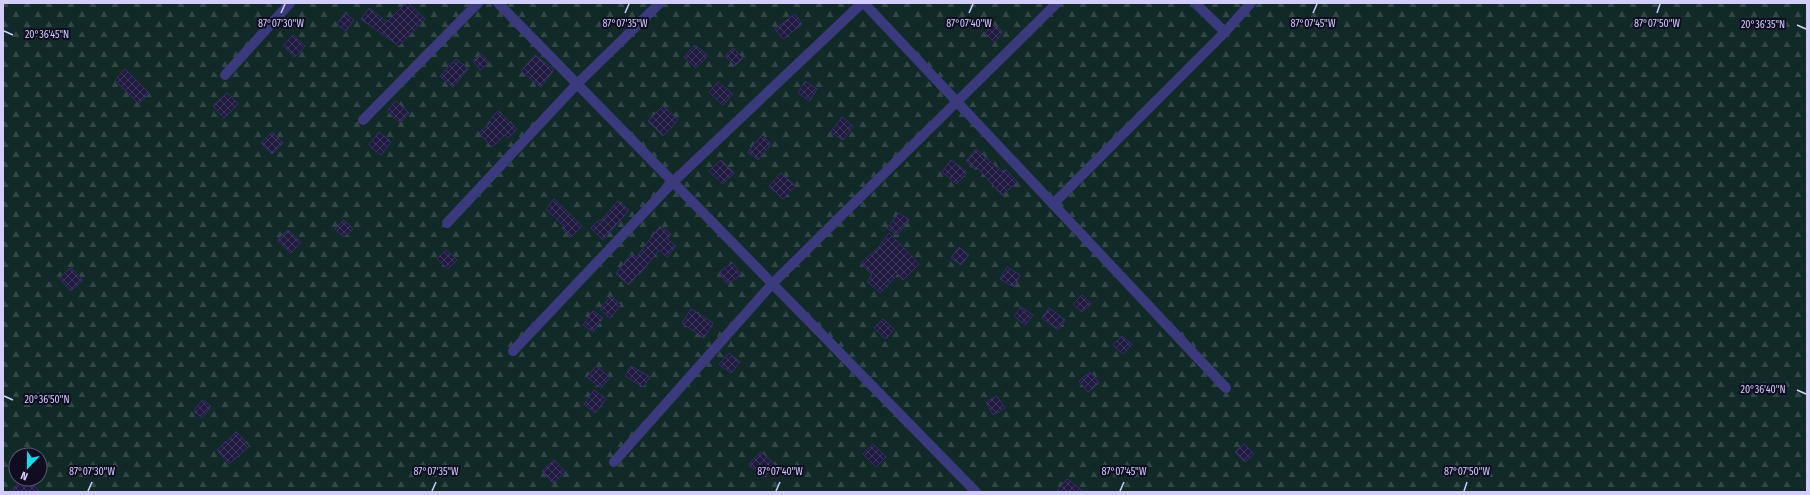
<svg xmlns="http://www.w3.org/2000/svg" width="1810" height="495" font-family="'Fira Sans Condensed',sans-serif">
  <style>
    .forest { fill: url(#forest-firs); fill-rule: evenodd }
    .building { fill: url(#building-cross-hatch); stroke: #362d6b }
    .lines { fill: none; stroke-linecap: round; stroke-linejoin: round }
    .minor { stroke: #3a3a7d; stroke-width: 10 }
    .ticks { fill: none; stroke: #d1cefd; stroke-width: 1.5 }
    .ticks-label { font-size: 10px; text-anchor: middle; fill: #d1cefd; stroke: #100d20; stroke-width: 4; stroke-linejoin: round; paint-order: stroke }
  </style>
  <defs>
    <pattern id="forest-firs" width="22" height="20" patternUnits="userSpaceOnUse"><rect width="22" height="20" fill="#112927"/><path d="M5 1l3.5 6h-7zM16 11l3.5 6h-7z" fill="#334747"/></pattern>
    <pattern id="building-cross-hatch" width="8" height="8" patternUnits="userSpaceOnUse"><rect width="8" height="8" fill="#201a40"/><path d="M0 0l8 8M0 8l8-8" fill="none" stroke="#3f3a5c"/></pattern>
  </defs>
  <rect width="100%" height="100%" fill="#100d20"/>
  <path class="forest" d="M 3,3 L 1807,3 L 1807,492 L 3,492 ZM 16,455 L 40,455 L 40,479 L 16,479 Z"/>
  <g class="building">
    <polygon points="406,3 408,3 425,19 399,46 361,19 369,8 387,22"/>
    <polygon points="345,13 354,20 346,31 337,24"/>
    <polygon points="795,14 802,24 783,39 775,29"/>
    <polygon points="993,24 1003,32 995,42 985,34"/>
    <polygon points="293,35 305,46 295,57 283,46"/>
    <polygon points="695,45 708,56 696,68 684,57"/>
    <polygon points="733,48 743,58 735,66 725,56"/>
    <polygon points="482,54 489,63 480,70 473,60"/>
    <polygon points="535,55 554,70 541,87 521,71"/>
    <polygon points="456,59 468,69 453,87 440,76"/>
    <polygon points="125,69 149,93 139,104 115,80"/>
    <polygon points="805,81 817,89 810,101 798,93"/>
    <polygon points="718,82 733,94 723,105 709,92"/>
    <polygon points="227,93 238,104 224,118 213,106"/>
    <polygon points="396,101 409,113 400,123 387,111"/>
    <polygon points="663,106 678,120 663,136 648,121"/>
    <polygon points="498,111 517,129 508,138 505,135 492,147 479,133 491,122 489,121"/>
    <polygon points="842,117 853,126 843,140 831,132"/>
    <polygon points="272,132 283,143 272,154 261,143"/>
    <polygon points="379,132 391,142 381,155 369,145"/>
    <polygon points="762,135 771,144 758,160 748,152"/>
    <polygon points="976,149 1002,172 1005,169 1017,182 1002,195 978,168 976,170 966,161"/>
    <polygon points="721,160 734,173 723,184 709,171"/>
    <polygon points="951,160 967,172 957,184 942,172"/>
    <polygon points="781,173 795,186 783,199 769,186"/>
    <polygon points="554,199 582,226 571,237 562,228 564,226 546,209"/>
    <polygon points="618,201 629,210 603,240 591,228 599,220 601,221"/>
    <polygon points="899,213 909,220 897,235 887,228"/>
    <polygon points="344,220 353,229 344,237 335,229"/>
    <polygon points="660,226 671,234 667,239 676,246 667,257 659,250 639,275 638,274 629,285 616,274 631,254 636,258"/>
    <polygon points="288,230 301,242 291,253 277,240"/>
    <polygon points="889,233 919,264 903,280 898,274 880,293 867,281 872,275 861,263 878,248"/>
    <polygon points="959,247 969,255 961,265 951,258"/>
    <polygon points="446,250 457,260 448,269 437,259"/>
    <polygon points="733,263 741,275 727,284 719,272"/>
    <polygon points="1007,267 1020,275 1014,287 1000,279"/>
    <polygon points="71,268 83,280 71,291 59,278"/>
    <polygon points="1082,295 1091,304 1082,312 1073,304"/>
    <polygon points="611,296 621,305 610,318 600,309"/>
    <polygon points="1021,307 1033,315 1025,325 1014,316"/>
    <polygon points="1049,308 1065,320 1058,330 1042,318"/>
    <polygon points="691,309 713,323 704,338 682,323"/>
    <polygon points="593,311 603,318 593,332 583,325"/>
    <polygon points="883,319 894,329 886,339 874,328"/>
    <polygon points="1122,336 1132,344 1123,354 1113,345"/>
    <polygon points="729,353 740,362 731,373 719,364"/>
    <polygon points="596,366 610,377 601,388 587,377"/>
    <polygon points="631,366 650,377 643,387 625,376"/>
    <polygon points="1090,372 1099,383 1088,392 1079,381"/>
    <polygon points="594,390 606,399 595,413 584,404"/>
    <polygon points="997,396 1005,408 993,415 986,402"/>
    <polygon points="202,400 211,406 202,418 194,411"/>
    <polygon points="237,432 249,446 229,464 217,450"/>
    <polygon points="873,444 886,457 876,467 863,454"/>
    <polygon points="1244,444 1254,454 1245,462 1235,452"/>
    <polygon points="761,452 776,466 763,478 749,464"/>
    <polygon points="554,460 565,472 553,483 542,471"/>
    <polygon points="23,479 28,479 40,492 9,492"/>
    <polygon points="1067,479 1084,492 1056,492"/>
  </g>
  <g class="lines">
    <g class="minor">
      <polyline points="498,3 976,492"/>
      <polyline points="864,3 1053,204 1225,32"/>
      <polyline points="1195,3 1225,32 1251,3"/>
      <polyline points="225,75 290,3"/>
      <polyline points="363,120 478,3"/>
      <polyline points="1053,204 1226,388"/>
      <polyline points="447,223 577,84 660,3"/>
      <polyline points="513,351 673,182 862,3"/>
      <polyline points="614,462 772,284 1057,3"/>
    </g>
  </g>
  <path class="ticks" d="M 281,13 L 285,4M 625,13 L 629,4M 969,13 L 973,4M 1313,13 L 1317,4M 1657,13 L 1660,4M 1797,25 L 1806,29M 4,31 L 13,35M 1797,390 L 1806,394M 4,396 L 13,400M 88,491 L 92,482M 432,491 L 436,482M 776,491 L 780,482M 1120,491 L 1124,482M 1464,491 L 1467,482"/>
  <g class="ticks-label">
    <text x="281" y="27">87°07'30"W</text>
    <text x="625" y="27">87°07'35"W</text>
    <text x="969" y="27">87°07'40"W</text>
    <text x="1313" y="27">87°07'45"W</text>
    <text x="1657" y="27">87°07'50"W</text>
    <text x="1763" y="28">20°36'35"N</text>
    <text x="47" y="38">20°36'45"N</text>
    <text x="1763" y="393">20°36'40"N</text>
    <text x="47" y="403">20°36'50"N</text>
    <text x="92" y="475">87°07'30"W</text>
    <text x="436" y="475">87°07'35"W</text>
    <text x="780" y="475">87°07'40"W</text>
    <text x="1124" y="475">87°07'45"W</text>
    <text x="1467" y="475">87°07'50"W</text>
  </g>
  <rect width="1810" height="495" fill="none" stroke="#d1cefd" stroke-width="8"/>
  <g transform="translate(28 467) rotate(202)"><circle r="19" fill="#100d20" stroke="#5d5a78"/>
  <path d="M0-3L7 15L0 10L-7 15Z" fill="#08e2ef"/>
  <text y="-6" font-size="11" font-weight="bold" text-anchor="middle" fill="#d1cefd">N</text>
  </g>
</svg>
